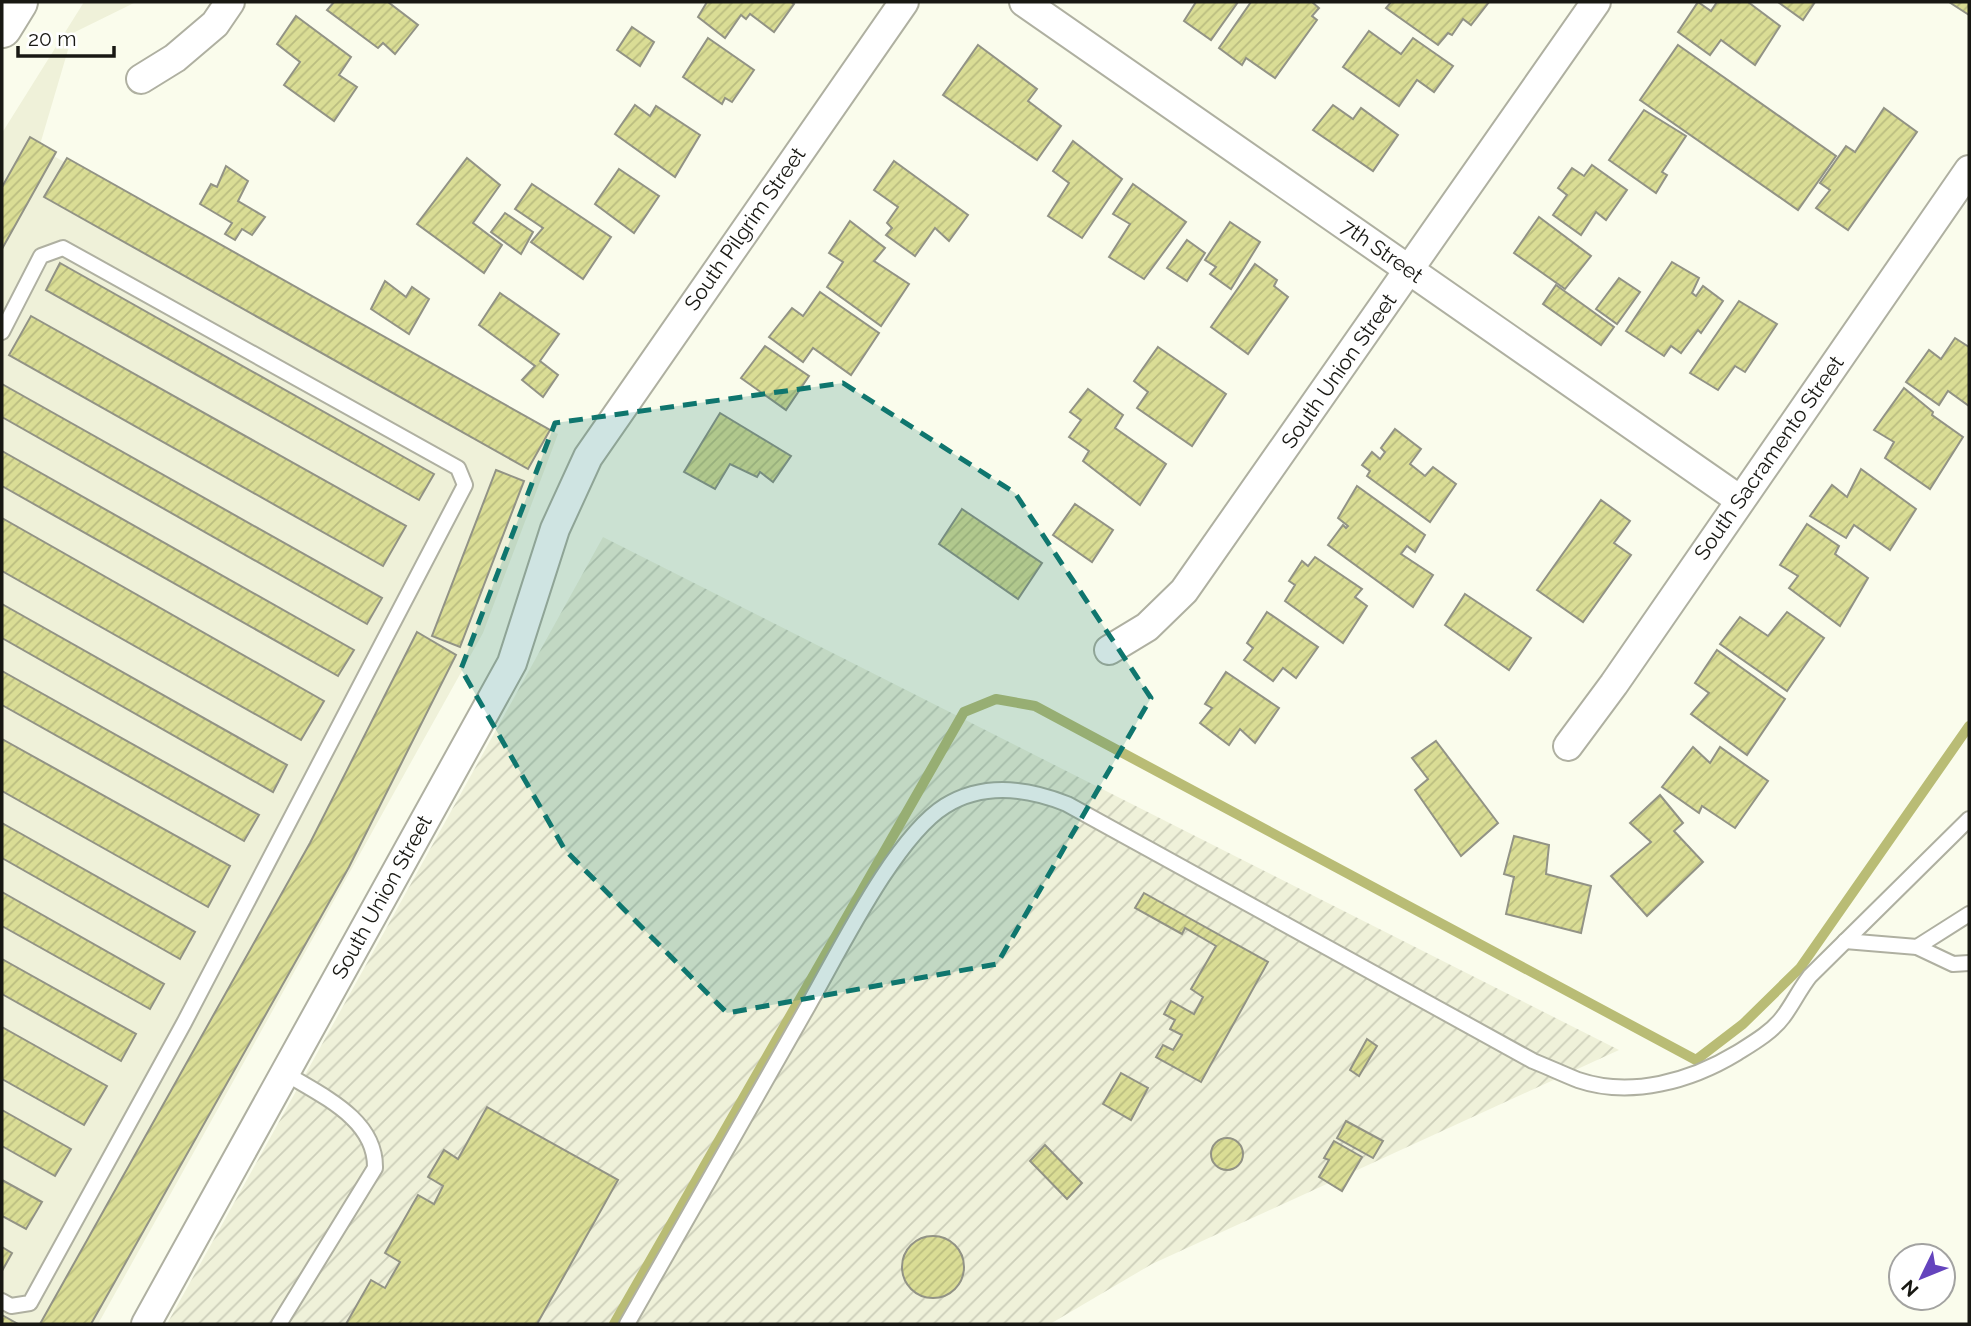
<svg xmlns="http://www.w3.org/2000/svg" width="1971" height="1326" font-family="Raleway,sans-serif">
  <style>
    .built { fill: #eff1d9 }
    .industrial { fill: url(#industrial-furrows) }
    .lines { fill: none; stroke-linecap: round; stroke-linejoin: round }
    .stream { stroke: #b9bc75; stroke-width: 10 }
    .building { fill: url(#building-hatch); stroke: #929385; stroke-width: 2 }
    .service-casing { stroke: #afb0a1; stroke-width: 18 }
    .minor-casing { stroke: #afb0a1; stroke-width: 32 }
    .secondary-casing { stroke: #afb0a1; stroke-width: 42 }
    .service { stroke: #fff; stroke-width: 14 }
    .minor { stroke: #fff; stroke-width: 28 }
    .secondary { stroke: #fff; stroke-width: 38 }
    .marked { fill: #0f766e; fill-opacity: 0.2; stroke: #0f766e; stroke-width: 5; stroke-dasharray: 14 9; stroke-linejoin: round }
    .labels { text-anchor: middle; stroke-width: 5; stroke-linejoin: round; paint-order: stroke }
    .street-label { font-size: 21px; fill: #181813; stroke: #fff }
  </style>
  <defs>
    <pattern id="industrial-furrows" width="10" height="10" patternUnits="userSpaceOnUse" patternTransform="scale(1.75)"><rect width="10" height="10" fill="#eff1d9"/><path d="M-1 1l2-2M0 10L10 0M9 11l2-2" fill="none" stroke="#ccceb9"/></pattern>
    <pattern id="building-hatch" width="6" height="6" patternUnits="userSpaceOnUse" patternTransform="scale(1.75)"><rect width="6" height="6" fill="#dadd95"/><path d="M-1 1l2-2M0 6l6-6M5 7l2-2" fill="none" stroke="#babd80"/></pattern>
  </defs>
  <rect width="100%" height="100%" fill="#fafcec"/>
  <polygon class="built" points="84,2 136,2 73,33 39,148 558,434 483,633 98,1324 2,1324 2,133"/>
  <polygon class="industrial" points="603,537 1619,1050 1152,1264 1050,1324 167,1324"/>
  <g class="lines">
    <polyline class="stream" points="614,1324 964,712 996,699 1035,706 1696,1060 1743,1024 1800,968 1969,726"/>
  </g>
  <g class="building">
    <polygon points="334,2 388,2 418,25 395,54 383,43 378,48 327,10"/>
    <polygon points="707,2 791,2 794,4 774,32 750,14 746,19 741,15 725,38 698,17"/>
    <polygon points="1196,2 1238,2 1211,40 1184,21"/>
    <polygon points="1251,2 1312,2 1319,8 1312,16 1317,20 1275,78 1246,58 1242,65 1219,48"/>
    <polygon points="1391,2 1489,2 1471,25 1463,19 1452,35 1448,33 1438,45 1386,8"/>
    <polygon points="1698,2 1711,11 1717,2 1748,2 1780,26 1755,65 1721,40 1710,55 1678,32"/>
    <polygon points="1778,2 1815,2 1803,20"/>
    <polygon points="1949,2 1969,2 1969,15"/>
    <polygon points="296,16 351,57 339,75 357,87 334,121 284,85 300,62 277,44"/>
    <polygon points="632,27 654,42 640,66 617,50"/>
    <polygon points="1369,31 1401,54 1413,38 1453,66 1434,92 1417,80 1399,106 1343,67"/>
    <polygon points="708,38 754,70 732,102 725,98 722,104 683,77"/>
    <polygon points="978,45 1037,89 1028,101 1061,126 1037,160 943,95"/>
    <polygon points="1678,45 1836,156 1798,210 1640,100"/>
    <polygon points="635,105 650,116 656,106 700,135 675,177 615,134"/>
    <polygon points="1333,105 1353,119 1361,108 1398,135 1373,171 1313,130"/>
    <polygon points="1884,108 1917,132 1848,230 1816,208 1830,190 1820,183 1846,146 1855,152"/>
    <polygon points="1644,110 1686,136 1662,172 1667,175 1656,193 1609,160"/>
    <polygon points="30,137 56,152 2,249 2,187"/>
    <polygon points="1073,141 1122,179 1082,238 1048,216 1069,183 1053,171"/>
    <polygon points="67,158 550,430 528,469 44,197"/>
    <polygon points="467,158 500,185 473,223 502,245 484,273 417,224"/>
    <polygon points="894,161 968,215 949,241 935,228 915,256 886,235 892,228 887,223 898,207 874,190"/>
    <polygon points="1592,165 1627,190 1606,220 1596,212 1581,235 1553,215 1567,195 1558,188 1572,168 1584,176"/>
    <polygon points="226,166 248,181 238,201 265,217 252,235 242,229 235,240 225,234 232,223 200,204 211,184 217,187"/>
    <polygon points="619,169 659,196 634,233 595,204"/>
    <polygon points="532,184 611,237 583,279 531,242 543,228 515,209"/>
    <polygon points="1133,184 1186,222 1144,279 1109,257 1130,224 1113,214"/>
    <polygon points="505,213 533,232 521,254 491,232"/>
    <polygon points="1539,217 1591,256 1565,289 1514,253"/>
    <polygon points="850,221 885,248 874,261 909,284 881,326 827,287 843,262 829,253"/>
    <polygon points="1230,222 1260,242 1231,289 1210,274 1216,267 1205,260"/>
    <polygon points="1187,240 1205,253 1187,281 1167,268"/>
    <polygon points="1672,262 1699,278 1692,293 1696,296 1703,286 1723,301 1701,333 1698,330 1681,353 1671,346 1664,356 1626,331"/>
    <polygon points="60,263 434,474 419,500 46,290"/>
    <polygon points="1255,264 1277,280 1274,286 1288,297 1248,354 1211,327"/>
    <polygon points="1619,278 1640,292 1617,324 1596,309"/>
    <polygon points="385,281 406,297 412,287 429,299 409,334 371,309"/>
    <polygon points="1556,285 1614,327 1601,345 1543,304"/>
    <polygon points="820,292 879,333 851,375 813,348 803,362 769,337 792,308 803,316"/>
    <polygon points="500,293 559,334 540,361 558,375 543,397 522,380 535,366 479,325"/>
    <polygon points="1739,301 1777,324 1745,372 1735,366 1718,390 1690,373"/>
    <polygon points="31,316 406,526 383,566 9,355"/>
    <polygon points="1955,338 1969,347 1969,406 1948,391 1939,405 1906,382 1929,350 1941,359"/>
    <polygon points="765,346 809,376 786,410 741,378"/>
    <polygon points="1158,347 1226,394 1192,446 1137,408 1148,392 1134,381"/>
    <polygon points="2,384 382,598 367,624 2,417"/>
    <polygon points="1904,388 1933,412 1932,415 1963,437 1930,489 1885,458 1894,442 1874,430"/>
    <polygon points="1088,389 1123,415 1115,428 1166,464 1140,505 1083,461 1089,451 1069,437 1081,420 1070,412"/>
    <polygon points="720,413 791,456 773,482 760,472 757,477 730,464 715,489 684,472"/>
    <polygon points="1395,429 1421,449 1410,464 1425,476 1433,467 1456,484 1430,522 1367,476 1370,471 1362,465 1372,452 1380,459 1385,452 1381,448"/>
    <polygon points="2,451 354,650 338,676 2,486"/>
    <polygon points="1861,469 1916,509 1890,550 1854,525 1846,538 1810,516 1832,485 1847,497"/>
    <polygon points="496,470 524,481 460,647 432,636"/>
    <polygon points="1357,486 1425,535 1415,552 1407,546 1401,554 1433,575 1413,607 1328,545 1343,525 1346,528 1348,526 1338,518"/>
    <polygon points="1601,500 1630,521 1614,543 1631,555 1583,622 1537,590"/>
    <polygon points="1075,504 1113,530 1092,562 1053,535"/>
    <polygon points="962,509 1042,563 1018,599 939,544"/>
    <polygon points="2,518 324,701 301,740 2,571"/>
    <polygon points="1807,524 1839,546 1835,554 1868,578 1840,626 1789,588 1798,576 1780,565"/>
    <polygon points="1315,557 1362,589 1355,597 1367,606 1343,643 1285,601 1295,585 1289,581 1302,561 1308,566"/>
    <polygon points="1465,594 1531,638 1509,670 1445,625"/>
    <polygon points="2,604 287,765 273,792 2,638"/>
    <polygon points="1267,612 1318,647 1296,678 1283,668 1273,681 1244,660 1253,648 1247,643"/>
    <polygon points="1787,612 1824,638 1787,691 1720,644 1740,617 1768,636"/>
    <polygon points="417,632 456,655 349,867 91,1324 40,1324 310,843"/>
    <polygon points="1717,650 1785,699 1747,755 1691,714 1709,693 1695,683"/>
    <polygon points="2,671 259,815 244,841 2,705"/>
    <polygon points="1226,672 1279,708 1255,743 1240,729 1229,745 1200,723 1212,708 1205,704"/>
    <polygon points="2,739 230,866 208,907 2,791"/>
    <polygon points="1436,741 1498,823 1461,856 1415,790 1428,779 1412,758"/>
    <polygon points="1693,747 1710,763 1720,747 1768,781 1735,828 1702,806 1699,813 1662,787"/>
    <polygon points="1660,795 1683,823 1674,831 1703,862 1647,916 1611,876 1651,842 1630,823"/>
    <polygon points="2,823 195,932 180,959 2,858"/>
    <polygon points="1514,836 1549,845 1546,874 1591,886 1581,933 1506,914 1514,877 1504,874"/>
    <polygon points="2,892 164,984 150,1009 2,926"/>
    <polygon points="1144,893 1268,962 1201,1082 1156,1057 1163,1045 1173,1050 1182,1035 1170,1029 1175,1020 1164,1014 1171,1001 1194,1014 1203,997 1191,989 1216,946 1185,928 1182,934 1135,908"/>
    <polygon points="2,959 136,1034 121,1061 2,994"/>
    <polygon points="2,1027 107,1086 84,1125 2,1079"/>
    <polygon points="1367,1039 1377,1046 1359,1076 1350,1070"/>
    <polygon points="1121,1073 1148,1088 1131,1120 1103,1104"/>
    <polygon points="487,1107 618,1180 537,1324 346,1324 371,1280 385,1288 400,1262 385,1253 418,1195 434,1204 443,1186 428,1177 444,1150 458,1159"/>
    <polygon points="2,1110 71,1149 55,1176 2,1146"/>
    <polygon points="1346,1121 1383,1141 1373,1158 1337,1138"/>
    <circle cx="1227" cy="1154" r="16"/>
    <polygon points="1334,1141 1362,1157 1342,1191 1319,1177 1329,1160 1324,1158"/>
    <polygon points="1045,1145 1082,1183 1067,1199 1030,1161"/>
    <polygon points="2,1180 42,1202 26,1229 2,1216"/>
    <circle cx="933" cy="1267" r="31"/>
    <polygon points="2,1247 12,1253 2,1271"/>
    <polygon points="2,1315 18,1324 2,1324"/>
  </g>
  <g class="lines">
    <g class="service-casing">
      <g id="service">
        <polyline points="2,332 41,256 63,248 458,468 465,485 184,1023 30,1303 11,1306 2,1301"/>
        <polyline points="1845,941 1917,947 1953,964 1969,963"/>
        <polyline points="1917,947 1969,914"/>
        <path d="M 279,1324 L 375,1168 C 376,1119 322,1096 285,1073"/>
        <path d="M 627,1324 C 687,1218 748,1112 808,1006 C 839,952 895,837 945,806 C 984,782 1027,788 1067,804 L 1533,1061 C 1548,1067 1563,1074 1578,1080 C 1631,1098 1691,1081 1737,1053 C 1753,1043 1772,1032 1783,1017 C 1793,1004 1799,990 1810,976 L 1969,819"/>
      </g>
    </g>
    <g class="minor-casing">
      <g id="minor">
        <polyline points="1024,2 1740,500"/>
        <polyline points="141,79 175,58 215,24 230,2"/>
        <polyline points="1109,650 1147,627 1184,591 1596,2"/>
        <polyline points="1568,746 1614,684 1969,170"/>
        <polyline points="146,1324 512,663 555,529 588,457 904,2"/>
      </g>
    </g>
    <g class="secondary-casing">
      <polyline id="secondary" points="2,28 18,2"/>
    </g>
    <use href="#service" class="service"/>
    <use href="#minor" class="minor"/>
    <use href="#secondary" class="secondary"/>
  </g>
  <path class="marked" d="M 843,383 L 1015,493 L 1151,698 L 997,964 L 727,1013 L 565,850 L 461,669 L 555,423 Z"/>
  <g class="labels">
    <g class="street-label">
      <text transform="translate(745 229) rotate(-55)" y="7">South Pilgrim Street</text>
      <text transform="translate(1382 251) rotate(35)" y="7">7th Street</text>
      <text transform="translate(1339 371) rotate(-55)" y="7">South Union Street</text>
      <text transform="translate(1769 458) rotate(-55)" y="7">South Sacramento Street</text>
      <text transform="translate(382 897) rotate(-61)" y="7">South Union Street</text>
    </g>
  </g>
  <rect width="1971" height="1326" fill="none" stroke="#181813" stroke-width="7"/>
  <g transform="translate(1922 1277) rotate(227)"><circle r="33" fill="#ffffff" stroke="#a3a3a1" stroke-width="2"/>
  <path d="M0-5L12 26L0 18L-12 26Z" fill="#6444bd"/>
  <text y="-10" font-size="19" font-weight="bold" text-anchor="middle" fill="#181813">N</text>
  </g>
  <path d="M18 46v10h96v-10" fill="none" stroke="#181813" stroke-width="3.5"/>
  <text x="28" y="46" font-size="21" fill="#181813" stroke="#ffffff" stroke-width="5" paint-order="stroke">20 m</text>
</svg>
